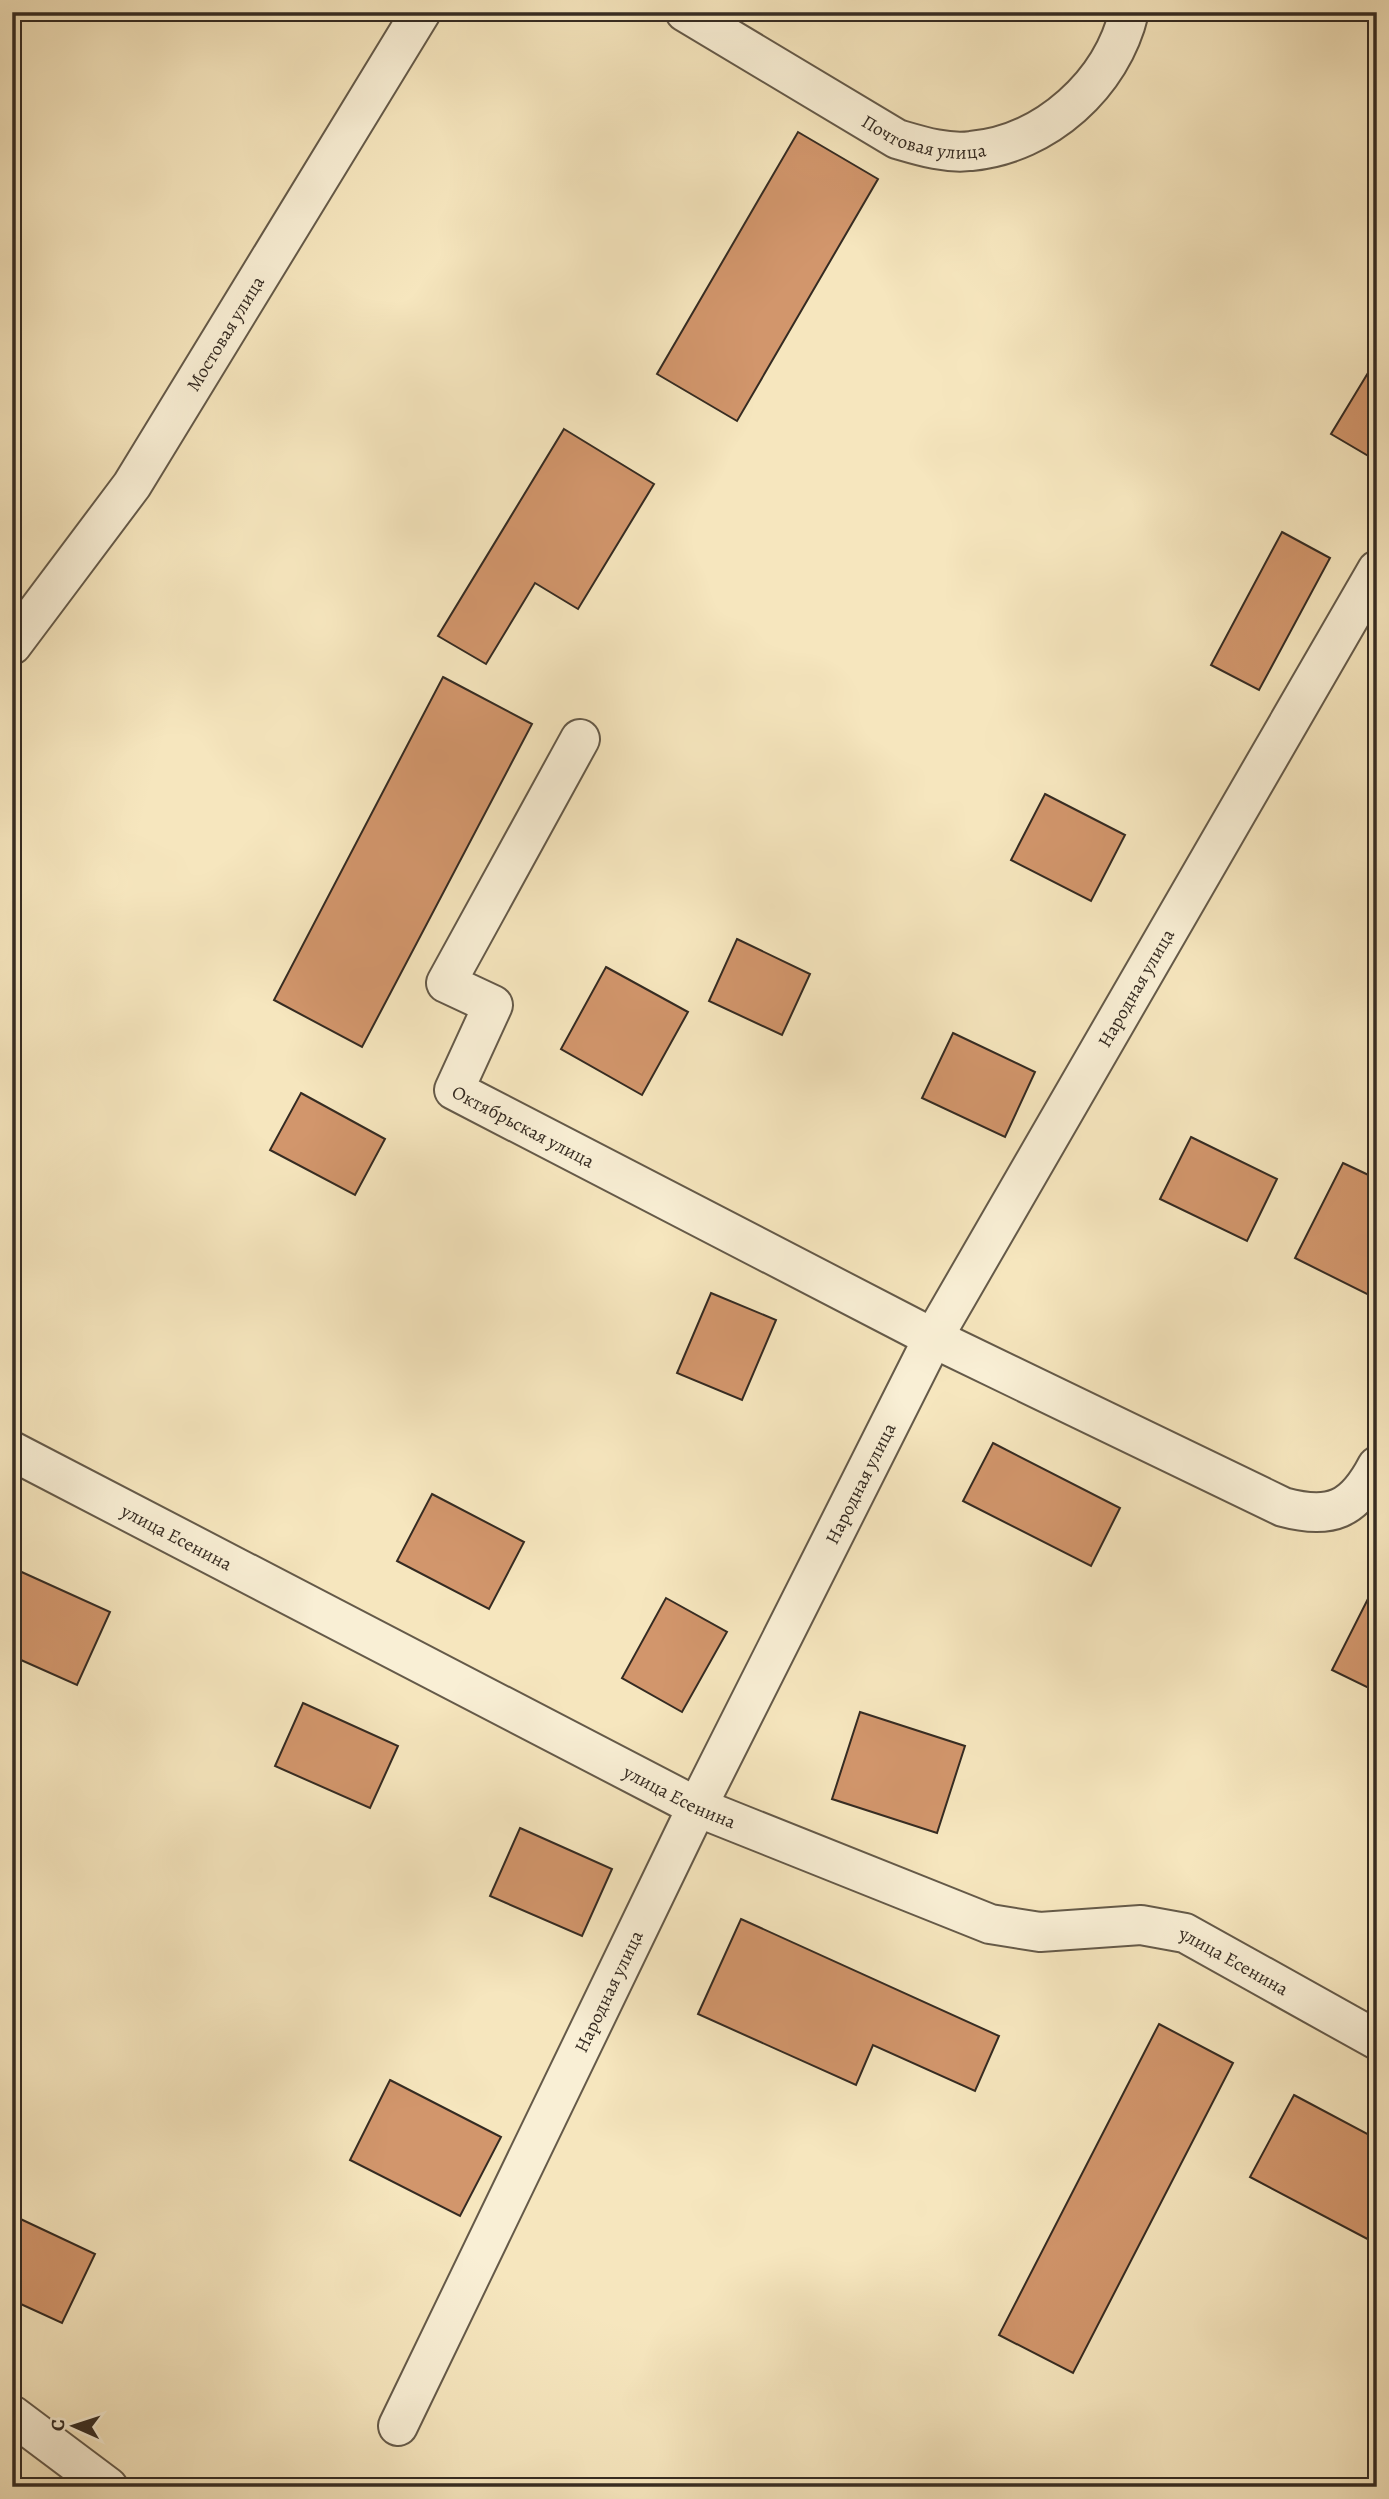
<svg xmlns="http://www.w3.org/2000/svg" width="1389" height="2499" font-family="Alegreya,serif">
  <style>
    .building { fill: #d2966c; stroke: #352b22; stroke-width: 2 }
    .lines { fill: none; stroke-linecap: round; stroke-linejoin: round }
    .minor-casing { stroke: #655a49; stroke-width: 42 }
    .minor { stroke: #f9efd5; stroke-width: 38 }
    .labels { text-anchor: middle; stroke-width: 5; stroke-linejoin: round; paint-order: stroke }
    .street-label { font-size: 19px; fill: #352b22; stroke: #f9efd5 }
  </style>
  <rect width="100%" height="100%" fill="#f6e6be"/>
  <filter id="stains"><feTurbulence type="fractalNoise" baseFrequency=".00286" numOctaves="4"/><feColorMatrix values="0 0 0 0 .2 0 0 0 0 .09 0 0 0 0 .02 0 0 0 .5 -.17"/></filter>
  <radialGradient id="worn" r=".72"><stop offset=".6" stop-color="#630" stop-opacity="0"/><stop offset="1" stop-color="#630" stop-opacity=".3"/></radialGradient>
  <g class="building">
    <polygon points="798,132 878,179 737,421 657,374"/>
    <polygon points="1377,358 1377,461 1331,434"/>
    <polygon points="564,429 654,484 578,609 535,583 486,664 438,636"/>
    <polygon points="1282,532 1330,558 1259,690 1211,665"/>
    <polygon points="443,677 532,724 362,1047 274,1000"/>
    <polygon points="1045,794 1125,835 1091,901 1011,860"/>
    <polygon points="737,939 810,974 782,1035 709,1001"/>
    <polygon points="606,967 688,1012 642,1095 561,1049"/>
    <polygon points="1377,968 1377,987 1369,983"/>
    <polygon points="953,1033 1035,1072 1005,1137 922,1098"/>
    <polygon points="301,1093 385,1139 355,1195 270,1150"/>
    <polygon points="1191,1137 1277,1179 1247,1241 1160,1199"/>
    <polygon points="1343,1163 1377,1179 1375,1298 1295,1258"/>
    <polygon points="711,1293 776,1320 742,1400 677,1373"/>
    <polygon points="993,1443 1120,1508 1091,1566 963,1501"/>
    <polygon points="432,1494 524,1542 489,1609 397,1561"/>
    <polygon points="15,1569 110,1612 77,1685 12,1656 12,1576"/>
    <polygon points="1377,1581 1377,1692 1332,1670"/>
    <polygon points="666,1598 727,1632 682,1712 622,1678"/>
    <polygon points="303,1703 398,1746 370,1808 275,1766"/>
    <polygon points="860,1712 965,1746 937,1833 832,1799"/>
    <polygon points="520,1828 612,1869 582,1936 490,1896"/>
    <polygon points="741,1919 999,2036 975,2091 873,2045 856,2085 698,2014"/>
    <polygon points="1159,2024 1233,2063 1073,2373 999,2335"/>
    <polygon points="390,2080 501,2137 460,2216 350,2160"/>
    <polygon points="1294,2095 1377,2139 1377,2244 1250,2177"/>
    <polygon points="12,2215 95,2254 62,2323 12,2300"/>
  </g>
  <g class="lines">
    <g class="minor-casing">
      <g id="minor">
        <path id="s1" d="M 685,12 L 897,139 C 921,146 946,154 971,151 C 1046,144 1112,84 1129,12"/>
        <path id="s2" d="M 12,645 L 132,485 L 421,12"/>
        <path id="s3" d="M 580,739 L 446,983 L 493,1005 L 454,1090 L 933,1338 L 1283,1507 C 1331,1520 1354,1510 1377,1466"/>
        <path id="s4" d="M 12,1451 L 697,1807 L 990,1924 L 1040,1932 L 1141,1925 L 1185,1933 L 1377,2040"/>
        <polyline points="12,2415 108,2487"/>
        <path id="s5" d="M 398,2426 L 697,1807 L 933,1338 L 1377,570"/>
      </g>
    </g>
    <use href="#minor" class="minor"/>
  </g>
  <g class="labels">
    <g class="street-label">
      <text dy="7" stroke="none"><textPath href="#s1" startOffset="273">Почтовая улица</textPath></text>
      <text dy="7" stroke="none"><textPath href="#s2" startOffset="378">Мостовая улица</textPath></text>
      <text dy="7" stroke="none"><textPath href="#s5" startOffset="1617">Народная улица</textPath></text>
      <text dy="7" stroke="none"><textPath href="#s3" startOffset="502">Октябрьская улица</textPath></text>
      <text dy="7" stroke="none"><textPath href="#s5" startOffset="1050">Народная улица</textPath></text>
      <text dy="7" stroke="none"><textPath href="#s4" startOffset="186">улица Есенина</textPath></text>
      <text dy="7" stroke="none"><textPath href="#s4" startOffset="752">улица Есенина</textPath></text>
      <text dy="7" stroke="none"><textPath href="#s4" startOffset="1340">улица Есенина</textPath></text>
      <text dy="7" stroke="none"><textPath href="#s5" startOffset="483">Народная улица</textPath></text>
    </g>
  </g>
  <rect width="1389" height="2499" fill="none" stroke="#f6e6be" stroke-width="42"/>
  <rect x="14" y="14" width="1361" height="2471" fill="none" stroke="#352b22" stroke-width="3.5"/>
  <rect x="21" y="21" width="1347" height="2457" fill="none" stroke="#352b22" stroke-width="2"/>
  <g transform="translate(74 2426) rotate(273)" stroke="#f9efd5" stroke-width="5" paint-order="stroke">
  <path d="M0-5L12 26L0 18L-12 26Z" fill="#352b22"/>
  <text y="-10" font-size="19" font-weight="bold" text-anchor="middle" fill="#352b22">С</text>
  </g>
  <rect width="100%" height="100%" filter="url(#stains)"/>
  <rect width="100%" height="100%" fill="url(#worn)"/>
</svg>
